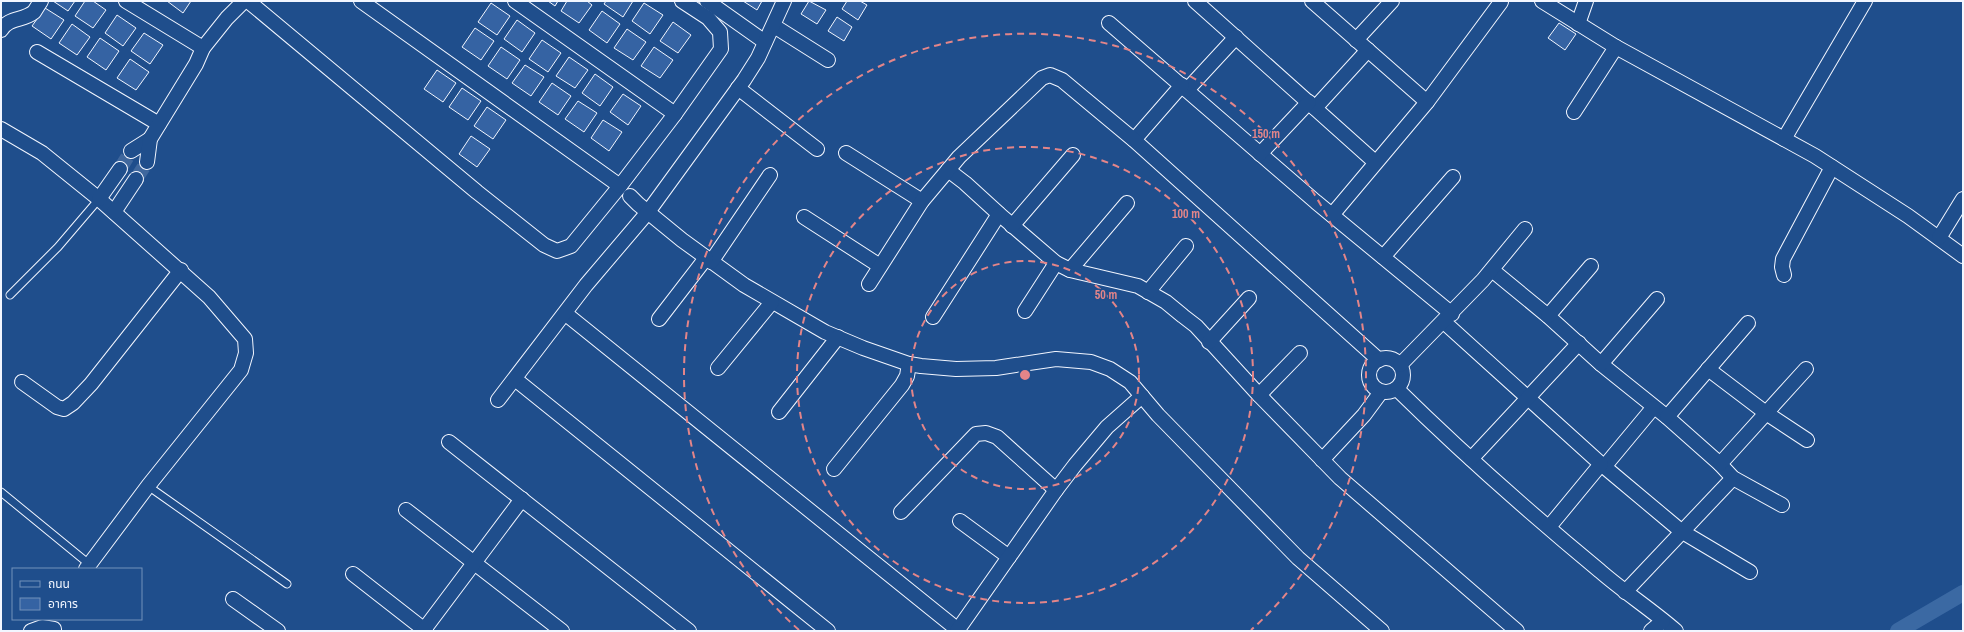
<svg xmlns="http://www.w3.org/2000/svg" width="1964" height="632" font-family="'Archivo Narrow','Noto Sans Thai',sans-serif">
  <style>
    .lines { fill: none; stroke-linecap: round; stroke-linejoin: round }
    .canal { stroke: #3b69a3; stroke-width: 16 }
    .building { fill: #3563a3; stroke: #f2f6ff }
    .minor-tunnel { stroke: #3f679d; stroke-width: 14; stroke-dasharray: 14 7; stroke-linecap: butt }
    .service-casing { stroke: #f2f6ff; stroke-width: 9 }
    .minor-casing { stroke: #f2f6ff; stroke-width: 16 }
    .service { stroke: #1f4e8c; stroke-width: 7 }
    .minor { stroke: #1f4e8c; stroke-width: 14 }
    .ring { fill: none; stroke: #e38589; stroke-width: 2; stroke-dasharray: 7 5 }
    .centre { fill: #e38589; stroke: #1f4e8c; stroke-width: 2 }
    .ring-label { font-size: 12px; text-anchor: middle; font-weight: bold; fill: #e38589; stroke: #1f4e8c; stroke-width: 3; stroke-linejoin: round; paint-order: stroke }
  </style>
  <rect width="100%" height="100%" fill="#1f4e8c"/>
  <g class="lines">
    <polyline class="canal" points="1898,631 1963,593"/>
  </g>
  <g class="building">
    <polygon points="53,1 75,1 68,11"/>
    <polygon points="85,1 93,1 106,10 93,28 75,16"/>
    <polygon points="167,1 191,1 183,13"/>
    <polygon points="548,1 558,1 555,6"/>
    <polygon points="567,1 587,1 592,5 579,23 561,11"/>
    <polygon points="606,1 633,1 623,17 604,4"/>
    <polygon points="743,1 762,1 757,10"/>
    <polygon points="809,1 826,10 817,24 801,14"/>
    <polygon points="847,1 860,1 867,5 858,20 842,9"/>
    <polygon points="491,3 510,16 497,35 478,22"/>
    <polygon points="644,3 663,15 650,34 632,21"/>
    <polygon points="45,8 64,20 51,39 32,26"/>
    <polygon points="602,11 620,24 607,43 589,30"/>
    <polygon points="117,15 136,28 123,46 105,33"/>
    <polygon points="837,17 852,27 844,41 828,31"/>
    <polygon points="517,20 535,33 522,52 504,39"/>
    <polygon points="673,22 691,35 678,53 660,41"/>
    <polygon points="1559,23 1576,34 1565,50 1548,38"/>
    <polygon points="72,24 90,37 77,55 59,43"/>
    <polygon points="475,28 494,41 481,60 462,47"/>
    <polygon points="627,29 646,42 633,60 614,48"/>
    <polygon points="144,33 163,45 150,64 131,51"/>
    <polygon points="100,38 119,51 106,70 87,57"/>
    <polygon points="542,40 561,53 548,72 529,59"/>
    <polygon points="501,47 520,60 507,79 488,66"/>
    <polygon points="654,47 673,60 660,78 641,66"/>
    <polygon points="569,57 588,70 575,88 556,76"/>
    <polygon points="130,59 149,72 136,90 117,78"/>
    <polygon points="525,65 544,77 531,96 512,83"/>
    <polygon points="437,70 456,83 443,102 424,89"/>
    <polygon points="595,74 613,87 600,106 582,93"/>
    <polygon points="552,83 571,96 558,115 539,102"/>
    <polygon points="462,88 481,101 468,120 449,107"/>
    <polygon points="623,94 641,106 628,125 610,112"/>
    <polygon points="578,101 597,113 584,132 565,119"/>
    <polygon points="487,107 506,120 493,139 474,126"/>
    <polygon points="603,120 622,132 609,151 591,138"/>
    <polygon points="471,136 490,149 477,167 459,154"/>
  </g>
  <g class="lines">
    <g class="minor-tunnel">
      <polyline points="120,169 131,151"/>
      <polyline points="136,179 147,162"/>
    </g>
    <g class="service-casing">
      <g id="service">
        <polyline points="10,295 58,247 99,199"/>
        <polyline points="148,486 287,584"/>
        <polyline points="1,492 89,564"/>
      </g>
    </g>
    <g class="minor-casing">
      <g id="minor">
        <polyline points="126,1 203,48"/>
        <polyline points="248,1 477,192 544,245 557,251 571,246 620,186 675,114 721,49 720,32 708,18 682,1"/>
        <polyline points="361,1 620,186"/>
        <polyline points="515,1 675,114"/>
        <polyline points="707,1 765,42"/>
        <polyline points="1195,1 1375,162"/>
        <polyline points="1312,1 1427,102"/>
        <polyline points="1542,1 1616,47 1815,156 1908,216 1963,256"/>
        <polyline points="1109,23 1316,202 1452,314"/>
        <polyline points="1578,24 1586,1"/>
        <polyline points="774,26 828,60"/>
        <path d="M 1,30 C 9,17 23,21 34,12 C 36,9 39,4 41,1"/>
        <polyline points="1356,40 1392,1"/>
        <polyline points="37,52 159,124"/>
        <polyline points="738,88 817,149"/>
        <polyline points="1187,90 1236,37"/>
        <polyline points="1315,108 1368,50"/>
        <polyline points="1574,112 1616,47"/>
        <polyline points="1,129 42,153 99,199 209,297 245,339 246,353 241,370 148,486 86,569"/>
        <polyline points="1784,139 1865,1"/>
        <polyline points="1134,140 1182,85"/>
        <polyline points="131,151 150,139"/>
        <polyline points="846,153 922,201"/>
        <polyline points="1260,154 1309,102"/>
        <polyline points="147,162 150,139 196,64 203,48 227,18 244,1"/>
        <polyline points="948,170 965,183 999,214 1056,263 1070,270 1138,286 1166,302 1183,316 1196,326 1259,395 1340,478 1517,631"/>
        <polyline points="630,196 638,204 682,240 744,285 825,332 863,348 909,364 921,366 956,369 996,368 1056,359 1091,362 1110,369 1130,382 1158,415 1298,558 1382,631"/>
        <polyline points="99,199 120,169"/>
        <polyline points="114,212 136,179"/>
        <polyline points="1332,215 1427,102 1501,2"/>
        <polyline points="804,217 880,266"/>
        <polyline points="1012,226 1073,155"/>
        <polyline points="1939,238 1963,199"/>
        <polyline points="1383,257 1453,177"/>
        <polyline points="711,262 770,175"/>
        <polyline points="1070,270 1127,203"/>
        <polyline points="1492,270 1548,316 1601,364 1667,417 1720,464 1733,478 1782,505"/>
        <polyline points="1784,275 1782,267 1783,259 1832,167"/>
        <polyline points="869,284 922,201 959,157 1042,78 1050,75 1062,80 1134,140 1379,360"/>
        <polyline points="1148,292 1186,246"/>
        <polyline points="1025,311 1056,263"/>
        <polyline points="566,314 958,630"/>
        <polyline points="1548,316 1591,266"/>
        <polyline points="933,317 999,214"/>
        <polyline points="659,319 706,258"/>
        <polyline points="1444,322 1601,464 1681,531 1750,572"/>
        <polyline points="1209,342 1249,298"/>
        <circle cx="1386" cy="375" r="17"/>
        <polyline points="1601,364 1657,299"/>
        <polyline points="1400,365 1483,280 1525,229"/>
        <polyline points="718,368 772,302"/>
        <polyline points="1708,369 1766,413 1807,440"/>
        <polyline points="515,379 828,631"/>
        <polyline points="22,382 57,407 64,409 73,403 91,384 181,270"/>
        <path d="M 1397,389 C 1462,453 1530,513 1600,571 C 1624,592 1652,610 1676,631"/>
        <polyline points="1259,395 1300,353"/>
        <polyline points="498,400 586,285 648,212 744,80 758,58 784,1"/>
        <polyline points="779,412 838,337"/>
        <polyline points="1667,417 1748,323"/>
        <polyline points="449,442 689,631"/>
        <polyline points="1471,459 1579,343"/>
        <polyline points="1322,460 1364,415 1381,392"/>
        <polyline points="1720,464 1806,369"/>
        <polyline points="1604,467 1653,408"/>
        <polyline points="834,469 902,385 907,376 909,364"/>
        <polyline points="406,510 562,631"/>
        <polyline points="901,512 976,434 986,433 997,437 1056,490"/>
        <polyline points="960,521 1009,557"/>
        <polyline points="1549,527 1601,464"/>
        <polyline points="353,574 426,631"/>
        <polyline points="1625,592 1733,478"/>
        <polyline points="233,599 278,631"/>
        <polyline points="31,631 42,627 54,629"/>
        <polyline points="423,631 522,499"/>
        <polyline points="957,631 1056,490 1075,465 1107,427 1142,396"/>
        <polyline points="1651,631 1663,621"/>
      </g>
    </g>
    <use href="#service" class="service"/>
    <use href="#minor" class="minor"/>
  </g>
  <g class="ring">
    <circle cx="1025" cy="375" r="114"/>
    <circle cx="1025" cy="375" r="228"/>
    <path d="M799 630A341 341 0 1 1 1251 630"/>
  </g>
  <circle cx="1025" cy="375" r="6" class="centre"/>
  <g class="ring-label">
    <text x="1266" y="138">150 m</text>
    <text x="1186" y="218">100 m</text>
    <text x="1106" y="299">50 m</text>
  </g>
  <rect width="1964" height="632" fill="none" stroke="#f2f6ff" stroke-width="4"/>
  <rect x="12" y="568" width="130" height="52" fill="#1f4e8c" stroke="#7391ba"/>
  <rect x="20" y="581" width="20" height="6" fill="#1f4e8c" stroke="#7391ba"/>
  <text x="48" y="588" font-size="12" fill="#f2f6ff">ถนน</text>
  <rect x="20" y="598" width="20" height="12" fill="#3563a3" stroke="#7391ba"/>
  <text x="48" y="608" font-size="12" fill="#f2f6ff">อาคาร</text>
</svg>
